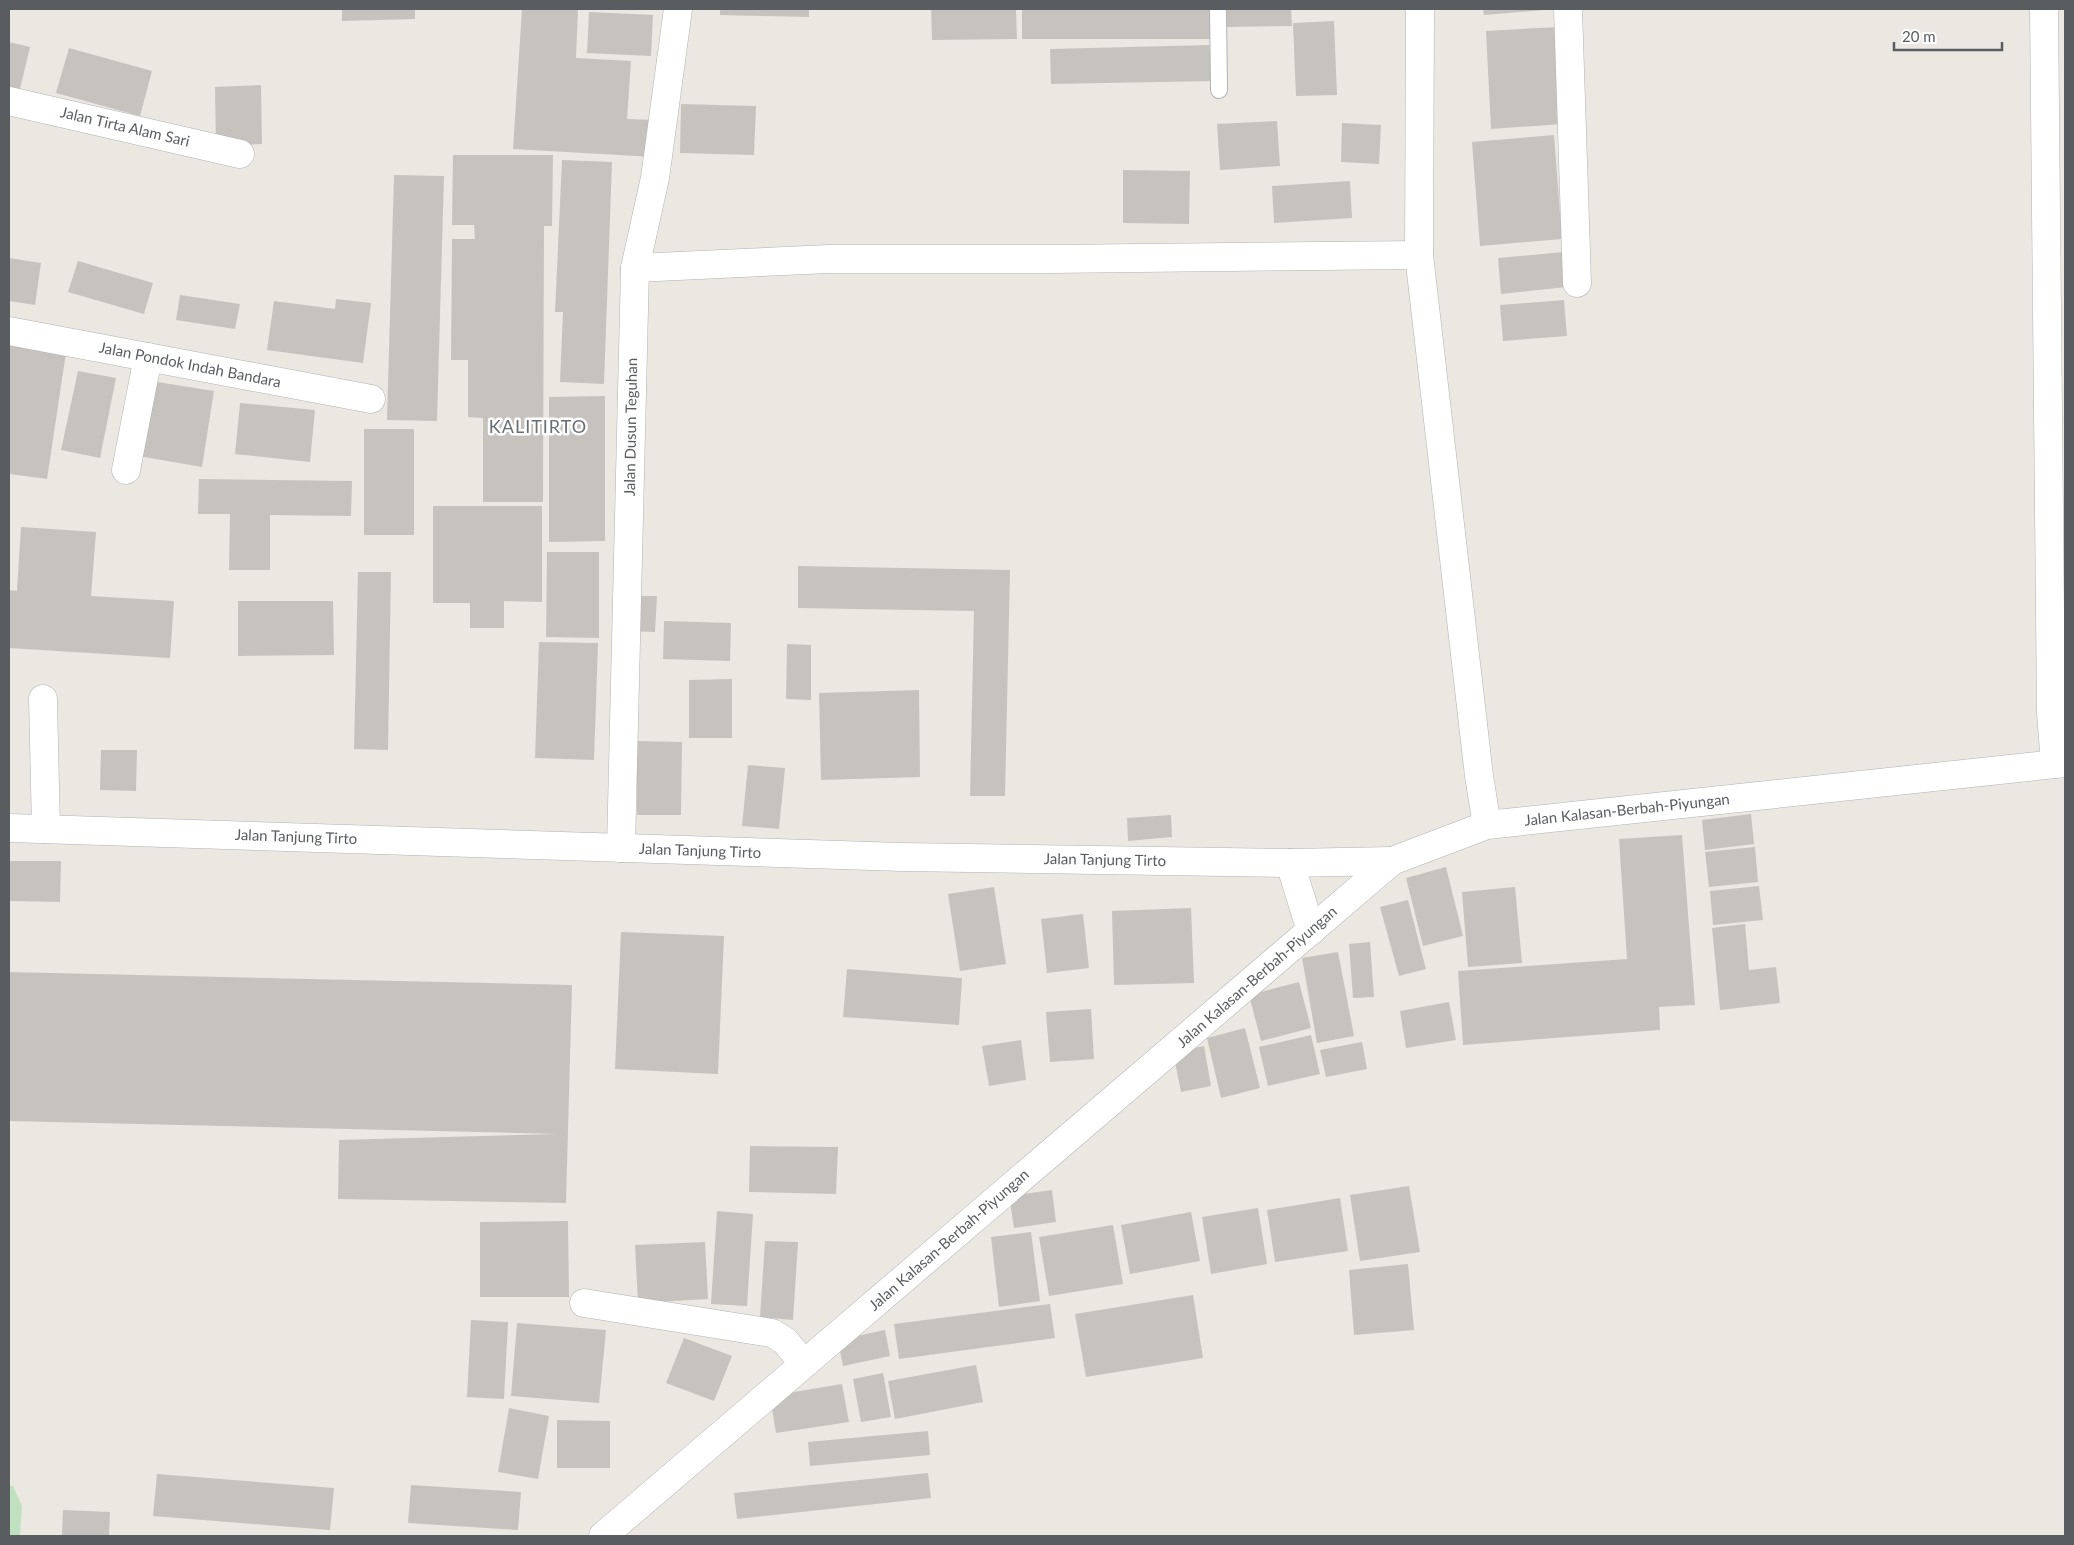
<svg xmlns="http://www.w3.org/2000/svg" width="2074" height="1545" font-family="Lato,sans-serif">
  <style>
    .grass { fill: #c0e1bf }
    .building { fill: #c6c3be }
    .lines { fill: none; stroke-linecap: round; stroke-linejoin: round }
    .service-casing { stroke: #aeb2b5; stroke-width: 18 }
    .minor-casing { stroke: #aeb2b5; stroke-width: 29 }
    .tertiary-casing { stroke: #aeb2b5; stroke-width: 29 }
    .service { stroke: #fff; stroke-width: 16 }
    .minor { stroke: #fff; stroke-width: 28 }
    .tertiary { stroke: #fff; stroke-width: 28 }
    .labels { text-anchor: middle; stroke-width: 5; stroke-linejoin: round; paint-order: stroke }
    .street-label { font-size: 15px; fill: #595d60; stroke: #fff }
    .quarter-label { font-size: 18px; letter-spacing: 1px; fill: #6a6f72; stroke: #fff }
  </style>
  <rect width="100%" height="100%" fill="#ebe8e1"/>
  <polygon class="grass" points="9,1486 13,1486 22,1506 20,1536 9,1536"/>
  <g class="building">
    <polygon points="342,9 415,9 415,19 342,21"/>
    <polygon points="522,9 578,9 576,58 631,61 627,119 656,120 654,157 513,149"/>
    <polygon points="720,9 809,9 809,17 720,15"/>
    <polygon points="931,9 1016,9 1017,39 932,40"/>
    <rect x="1022" y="9" width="189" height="30"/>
    <polygon points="1225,9 1291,9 1292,26 1225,27"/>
    <polygon points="1483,9 1544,9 1544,10 1484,15"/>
    <polygon points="589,12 653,15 651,56 587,53"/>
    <polygon points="1334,21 1337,95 1296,96 1293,23"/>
    <polygon points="1557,27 1562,124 1491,129 1486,31"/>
    <polygon points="9,42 30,47 19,93 9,91"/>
    <polygon points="1209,45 1213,81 1051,84 1050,49"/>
    <polygon points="69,48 152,71 140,116 56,93"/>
    <polygon points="261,85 262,144 216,146 215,87"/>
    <polygon points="681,104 756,106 754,155 680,153"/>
    <polygon points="1277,121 1280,166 1220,170 1217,124"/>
    <polygon points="1342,123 1381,125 1379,164 1341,162"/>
    <polygon points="1554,135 1562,239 1480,246 1472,142"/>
    <polygon points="453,155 553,155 552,226 544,226 543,502 483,502 483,418 468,417 468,360 451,360 452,239 475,239 474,225 452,225"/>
    <polygon points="562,160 612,162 604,384 560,382 563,312 555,312"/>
    <polygon points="1123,170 1190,171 1189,224 1123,223"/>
    <polygon points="394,175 444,176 437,421 387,420"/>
    <polygon points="1350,181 1352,218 1274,223 1272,186"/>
    <polygon points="1564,252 1567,287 1501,294 1498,258"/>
    <polygon points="9,258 41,263 35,305 9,301"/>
    <polygon points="78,261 153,283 144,314 68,292"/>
    <polygon points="180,295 240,304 235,329 176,320"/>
    <polygon points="336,299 371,303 363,363 267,350 274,301 335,309"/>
    <polygon points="1564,300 1567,336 1503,341 1500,305"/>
    <polygon points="9,338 67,346 47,479 9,474"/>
    <polygon points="78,371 116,378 100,458 61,450"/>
    <polygon points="151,381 214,391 202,467 138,456"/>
    <polygon points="605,396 605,541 549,542 549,397"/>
    <polygon points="240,403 315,410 310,462 235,454"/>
    <rect x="364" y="429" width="50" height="106"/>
    <polygon points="199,479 352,481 351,516 270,515 270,570 229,570 230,514 198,514"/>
    <polygon points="433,506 542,506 542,602 504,601 504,628 470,628 470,603 433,603"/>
    <polygon points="21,527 96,532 91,596 174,601 170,658 9,648 9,590 17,591"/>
    <polygon points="547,552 599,552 599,638 546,637"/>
    <polygon points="798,566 1010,570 1005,796 970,796 974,611 798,608"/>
    <polygon points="358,572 391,572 388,750 354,749"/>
    <polygon points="630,596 657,596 655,632 628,631"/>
    <polygon points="238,601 333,601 334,655 238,656"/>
    <polygon points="664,621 731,623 730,661 663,659"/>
    <polygon points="539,642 598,643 594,760 535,758"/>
    <polygon points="787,644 811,645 811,700 786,699"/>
    <polygon points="732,679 732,738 689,738 689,680"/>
    <polygon points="919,690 920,777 821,780 819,693"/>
    <polygon points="637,741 682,742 681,815 637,815"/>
    <polygon points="101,750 137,750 136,791 100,790"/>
    <polygon points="748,765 785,768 779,829 742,826"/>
    <polygon points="1751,814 1754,844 1705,850 1702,820"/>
    <polygon points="1171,815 1172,837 1128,841 1127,818"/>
    <polygon points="1682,835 1695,1005 1659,1007 1660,1030 1463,1045 1458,971 1627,959 1619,839"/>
    <polygon points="1755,847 1758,882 1709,887 1705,852"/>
    <polygon points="9,861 61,861 60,902 9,901"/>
    <polygon points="1446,867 1463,936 1423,946 1406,878"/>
    <polygon points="1759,886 1763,920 1713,925 1710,891"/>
    <polygon points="994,887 1006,964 960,971 948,894"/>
    <polygon points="1515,887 1522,963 1468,967 1462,892"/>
    <polygon points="1408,900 1426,969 1399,976 1380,907"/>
    <polygon points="1191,908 1194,983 1114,985 1112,911"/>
    <polygon points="1083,914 1089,968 1047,973 1041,919"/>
    <polygon points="1745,924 1749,970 1776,967 1780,1003 1720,1010 1712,928"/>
    <polygon points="621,932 724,936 718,1074 615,1069"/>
    <polygon points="1370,942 1374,997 1353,998 1349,944"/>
    <polygon points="1338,952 1354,1036 1317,1043 1302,958"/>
    <polygon points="847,969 962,978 959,1025 843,1017"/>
    <polygon points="9,972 572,985 566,1203 338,1199 339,1140 558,1134 9,1121"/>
    <polygon points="1299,982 1311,1028 1261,1041 1249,995"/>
    <polygon points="1449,1002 1456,1040 1406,1048 1400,1011"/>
    <polygon points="1091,1009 1094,1059 1050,1062 1046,1012"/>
    <polygon points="1245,1028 1260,1088 1221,1098 1207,1038"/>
    <polygon points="1311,1035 1320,1074 1268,1086 1259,1047"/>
    <polygon points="1021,1040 1026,1080 989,1086 982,1046"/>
    <polygon points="1362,1042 1367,1069 1326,1077 1320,1050"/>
    <polygon points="1204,1046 1211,1086 1181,1092 1173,1052"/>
    <polygon points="750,1146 838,1147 836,1194 749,1192"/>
    <polygon points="1409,1186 1420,1252 1360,1261 1350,1195"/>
    <polygon points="1052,1190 1056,1222 1014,1228 1009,1196"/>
    <polygon points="1340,1198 1348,1251 1275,1262 1267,1210"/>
    <polygon points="1258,1208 1267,1264 1211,1274 1202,1217"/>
    <polygon points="717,1211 753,1214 747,1306 711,1304"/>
    <polygon points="1191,1212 1200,1261 1130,1274 1121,1225"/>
    <polygon points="568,1221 569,1297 480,1297 480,1222"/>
    <polygon points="1113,1225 1123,1284 1049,1296 1039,1237"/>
    <polygon points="1031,1232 1040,1301 999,1307 991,1237"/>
    <polygon points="765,1241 798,1242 793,1320 760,1317"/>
    <polygon points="705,1242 708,1299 638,1303 635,1245"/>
    <polygon points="1408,1264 1414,1330 1354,1335 1349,1270"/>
    <polygon points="1193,1295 1203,1358 1086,1377 1075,1314"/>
    <polygon points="1050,1304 1055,1338 899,1359 894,1324"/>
    <polygon points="471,1320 508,1322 504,1399 467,1397"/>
    <polygon points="517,1323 606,1330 599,1403 511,1396"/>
    <polygon points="885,1330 890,1356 843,1366 838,1340"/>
    <polygon points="684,1338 732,1356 714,1401 666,1383"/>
    <polygon points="976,1365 983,1402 895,1419 888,1381"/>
    <polygon points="883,1373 891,1417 861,1422 853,1379"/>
    <polygon points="842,1384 849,1422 776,1433 770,1396"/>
    <polygon points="509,1408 549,1416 538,1479 498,1472"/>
    <polygon points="557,1420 610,1421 610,1468 557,1468"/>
    <polygon points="928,1431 930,1455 810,1466 808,1442"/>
    <polygon points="928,1473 931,1498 737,1519 734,1493"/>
    <polygon points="157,1474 334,1488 330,1530 153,1516"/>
    <polygon points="411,1485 521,1492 518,1530 408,1523"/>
    <polygon points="63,1510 110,1512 109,1536 62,1536"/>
  </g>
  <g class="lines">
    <g class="service-casing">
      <polyline id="service" points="1218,9 1219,90"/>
    </g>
    <g class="minor-casing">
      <g id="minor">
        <polyline points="1420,9 1419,255 1479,776 1487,825"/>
        <polyline points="1568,9 1577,283"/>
        <polyline points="2044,9 2051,713 2055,764"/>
        <polyline points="9,101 240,154"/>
        <polyline points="635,268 829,259 1051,259 1419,255"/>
        <polyline points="9,331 371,399"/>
        <polyline points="126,470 148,357"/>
        <polyline points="43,699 46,829"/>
        <polyline points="621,848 635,268 655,178 678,9"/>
        <polyline points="584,1303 772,1333 785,1341 804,1364"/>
      </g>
    </g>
    <g class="tertiary-casing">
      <g id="tertiary">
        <polyline points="9,828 902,857 1290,863 1392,861"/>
        <polyline points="1290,863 1311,931"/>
        <polyline points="603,1536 1392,861 1487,825 2065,763"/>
      </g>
    </g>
    <use href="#service" class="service"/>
    <use href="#minor" class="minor"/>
    <use href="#tertiary" class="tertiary"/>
  </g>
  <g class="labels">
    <g class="street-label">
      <text transform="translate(125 127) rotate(13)" y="5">Jalan Tirta Alam Sari</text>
      <text transform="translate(190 365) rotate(11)" y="5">Jalan Pondok Indah Bandara</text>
      <text transform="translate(631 427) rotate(-89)" y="5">Jalan Dusun Teguhan</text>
      <text transform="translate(1627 810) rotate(-6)" y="5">Jalan Kalasan-Berbah-Piyungan</text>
      <text transform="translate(296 837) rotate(2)" y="5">Jalan Tanjung Tirto</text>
      <text transform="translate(700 851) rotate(2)" y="5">Jalan Tanjung Tirto</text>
      <text transform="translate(1105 860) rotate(1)" y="5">Jalan Tanjung Tirto</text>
      <text transform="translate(1257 977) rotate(-41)" y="5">Jalan Kalasan-Berbah-Piyungan</text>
      <text transform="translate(949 1240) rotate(-41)" y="5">Jalan Kalasan-Berbah-Piyungan</text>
    </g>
    <g class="quarter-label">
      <text x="538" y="433">KALITIRTO</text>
    </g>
  </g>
  <rect width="2074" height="1545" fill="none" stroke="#595d60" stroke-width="20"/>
  <path d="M1894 42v8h108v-8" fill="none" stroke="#595d60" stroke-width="2.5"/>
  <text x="1902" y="42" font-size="15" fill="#595d60" stroke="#ffffff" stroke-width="4" paint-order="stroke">20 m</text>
</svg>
